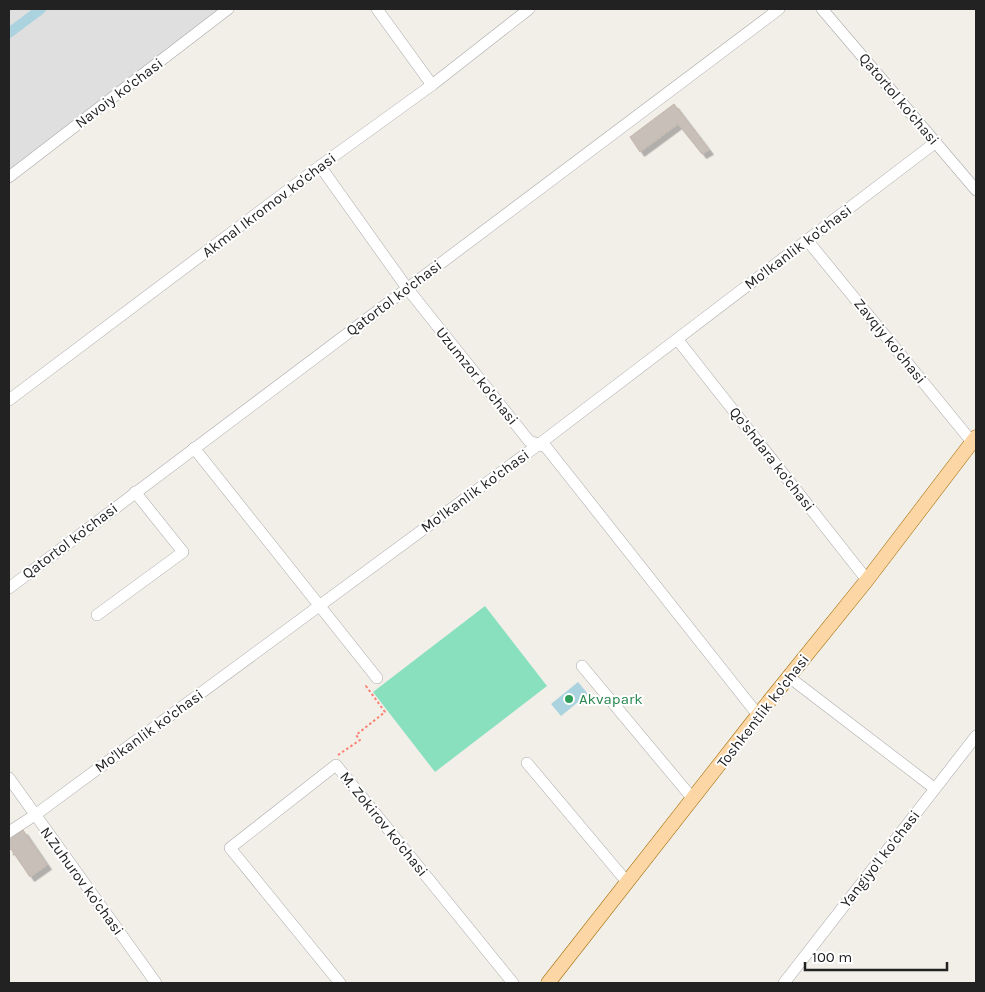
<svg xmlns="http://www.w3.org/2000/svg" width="985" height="992" font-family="Karla,sans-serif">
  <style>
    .residential { fill: #e0dfdf }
    .pitch { fill: #88e0be }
    .water { fill: #aad3df }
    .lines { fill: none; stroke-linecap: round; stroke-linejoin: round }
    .canal { stroke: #aad3df; stroke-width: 10 }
    .building { fill: #c7bfb8; stroke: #c4b6ab; filter: url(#shadow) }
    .minor-casing { stroke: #a9a9a9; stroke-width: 12 }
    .major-casing { stroke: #a06b00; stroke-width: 15 }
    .path { stroke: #fa8072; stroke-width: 2; stroke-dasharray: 2.5 2.5; stroke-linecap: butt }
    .minor { stroke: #fff; stroke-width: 11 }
    .major { stroke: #fcd6a4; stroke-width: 14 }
    .leisure-dot { fill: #2e9e5b; stroke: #fff; stroke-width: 2 }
    .labels { text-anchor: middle; stroke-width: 4; stroke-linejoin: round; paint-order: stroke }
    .street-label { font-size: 15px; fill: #222; stroke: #fff }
    .leisure-label { font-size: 15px; fill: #27864d; stroke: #fff; text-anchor: start }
  </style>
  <defs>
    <filter id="shadow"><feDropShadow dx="4.5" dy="4.5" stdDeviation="0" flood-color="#0004"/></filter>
  </defs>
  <rect width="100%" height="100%" fill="#f2efe9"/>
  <polygon class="residential" points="9,9 224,9 9,176"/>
  <polygon class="pitch" points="485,606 547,686 435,772 373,692"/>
  <polygon class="water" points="578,682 588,694 561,716 551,704"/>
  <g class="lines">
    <polyline class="canal" points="9,33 41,9"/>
  </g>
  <g class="building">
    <polygon points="674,104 709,150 702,154 678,124 640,152 630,137"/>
    <polygon points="23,830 47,865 30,877 11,849 9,851 9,840"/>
  </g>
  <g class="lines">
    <g class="minor-casing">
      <g id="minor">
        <polyline points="377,9 432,85"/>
        <polyline points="822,9 976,190"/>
        <polyline points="320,166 407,288 529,441 546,447 758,715"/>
        <polyline points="9,177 228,9"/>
        <polyline points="807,240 972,442"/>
        <polyline points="677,339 867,580"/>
        <polyline points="9,400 320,166 432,85 529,9"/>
        <polyline points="194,448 377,678"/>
        <polyline points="9,588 779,9"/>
        <polyline points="97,615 183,552 135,492"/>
        <polyline points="582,666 693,799"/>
        <polyline points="789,677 934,788"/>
        <polyline points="527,763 627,882"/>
        <polyline points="9,778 156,983"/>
        <polyline points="9,832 35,815 538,445 936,142"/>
        <polyline points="340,983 230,848 336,765 513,983"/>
        <polyline points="784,983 976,736"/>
      </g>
    </g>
    <g class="major-casing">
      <polyline id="major" points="548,983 758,715 867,580 976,437"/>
    </g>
    <polyline class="path" points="338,755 360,740 356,735 385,712 366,686 368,684"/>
    <use href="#minor" class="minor"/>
    <use href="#major" class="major"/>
  </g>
  <circle class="leisure-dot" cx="569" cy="699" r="5"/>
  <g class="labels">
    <g class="street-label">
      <text transform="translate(119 93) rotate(-37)" y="5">Navoiy ko'chasi</text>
      <text transform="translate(899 99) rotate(50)" y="5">Qatortol ko'chasi</text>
      <text transform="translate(269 205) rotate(-37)" y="5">Akmal Ikromov ko'chasi</text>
      <text transform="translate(798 247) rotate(-37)" y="5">Mo'lkanlik ko'chasi</text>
      <text transform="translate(394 298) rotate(-37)" y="5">Qatortol ko'chasi</text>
      <text transform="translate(890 341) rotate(51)" y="5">Zavqiy ko'chasi</text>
      <text transform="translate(477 376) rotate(51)" y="5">Uzumzor ko'chasi</text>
      <text transform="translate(772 459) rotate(52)" y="5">Qo'shdara ko'chasi</text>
      <text transform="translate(475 491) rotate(-36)" y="5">Mo'lkanlik ko'chasi</text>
      <text transform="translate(70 541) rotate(-37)" y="5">Qatortol ko'chasi</text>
      <text transform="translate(763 711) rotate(-52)" y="5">Toshkentlik ko'chasi</text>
      <text transform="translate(149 731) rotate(-36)" y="5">Mo'lkanlik ko'chasi</text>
      <text transform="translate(384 824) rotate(51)" y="5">M. Zokirov ko'chasi</text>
      <text transform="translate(880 859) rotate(-52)" y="5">Yangiyo'l ko'chasi</text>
      <text transform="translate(82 881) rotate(54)" y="5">N.Zuhurov ko'chasi</text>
    </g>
    <g class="leisure-label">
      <text x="579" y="704">Akvapark</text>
    </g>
  </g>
  <rect width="985" height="992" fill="none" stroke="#222222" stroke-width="20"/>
  <path d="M805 962v8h142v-8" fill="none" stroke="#222222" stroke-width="2.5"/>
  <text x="812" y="962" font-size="15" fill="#222222" stroke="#ffffff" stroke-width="4" paint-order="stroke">100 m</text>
</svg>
